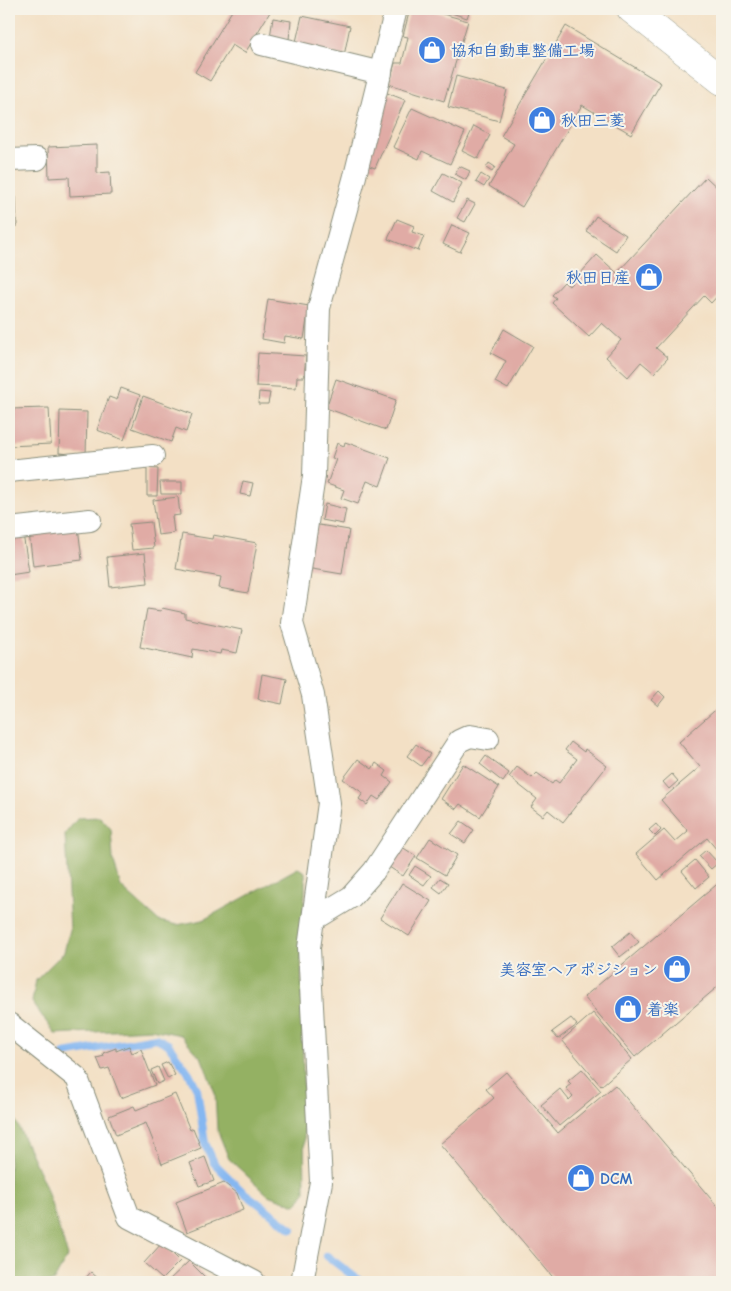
<svg xmlns="http://www.w3.org/2000/svg" width="731" height="1291" font-family="'Comic Neue','Klee One',sans-serif">
  <style>
    .forest { fill: #94b164; stroke: #5a774c }
    .lines { fill: none; stroke-linecap: round; stroke-linejoin: round }
    .stream { stroke: #85b7f1; stroke-width: 8 }
    .building { fill: #e0aba5 }
    .minor-casing { stroke: #898e7c; stroke-width: 24 }
    .trunk-casing { stroke: #898e7c; stroke-width: 29 }
    .minor { stroke: #fff; stroke-width: 22 }
    .trunk { stroke: #fff; stroke-width: 28 }
    .labels { text-anchor: middle; stroke-width: 4; stroke-linejoin: round; paint-order: stroke }
    .shop-label { font-size: 16px; font-weight: bold; fill: #366cbe; stroke: #f7f3e8; text-anchor: start }
  </style>
  <rect width="100%" height="100%" fill="#f7f3e8"/>
  <filter id="ink" filterUnits="userSpaceOnUse"><feTurbulence type="fractalNoise" baseFrequency=".02" numOctaves="2"/><feDisplacementMap in="SourceGraphic" scale="10" xChannelSelector="R" yChannelSelector="G"/><feConvolveMatrix kernelMatrix="1 2 1 2 8 2 1 2 1" color-interpolation-filters="sRGB"/></filter>
  <filter id="wash" filterUnits="userSpaceOnUse"><feTurbulence type="fractalNoise" baseFrequency=".0096" numOctaves="4" result="noise"/><feDisplacementMap in="SourceGraphic" scale="20" xChannelSelector="R" yChannelSelector="G"/><feGaussianBlur stdDeviation="1.12" result="paint"/><feColorMatrix in="noise" values="0 0 0 0 0 0 0 0 0 0 0 0 0 0 0 0 0 1.4 0 .05"/><feComposite in="paint" operator="in"/></filter>
  <g filter="url(#wash)">
    <rect width="100%" height="100%" fill="#f3e0c5"/>
    <g class="forest">
      <polygon points="100,817 111,829 113,859 121,887 159,921 177,925 203,920 298,868 305,872 305,893 301,942 305,1192 296,1205 268,1195 229,1159 217,1129 215,1093 202,1059 181,1035 151,1029 55,1034 32,1002 36,980 64,952 70,930 65,834 78,818"/>
      <polygon points="9,1106 45,1185 68,1256 53,1282 9,1282"/>
    </g>
    <g class="lines">
      <g class="stream">
        <polyline points="64,1054 156,1038 168,1044 189,1073 197,1089 205,1143 214,1163 242,1191 292,1229"/>
        <polyline points="327,1256 361,1282"/>
      </g>
    </g>
    <g id="blocks">
      <g class="building">
        <polygon points="233,9 264,9 270,12 245,53 232,45 210,81 195,72"/>
        <polygon points="410,9 425,9 468,21 444,101 389,84 395,63 402,63 408,37 403,36"/>
        <polygon points="439,9 470,9 467,18"/>
        <polygon points="302,16 350,26 344,56 295,46"/>
        <polygon points="273,18 291,21 289,39 270,37"/>
        <polygon points="566,26 661,83 631,134 582,105 522,207 489,186 514,144 501,136"/>
        <polygon points="456,76 507,90 499,121 448,107"/>
        <polygon points="382,91 405,100 375,168 364,164"/>
        <polygon points="412,108 465,132 450,164 422,151 419,159 393,147"/>
        <polygon points="474,126 490,135 478,159 462,151"/>
        <polygon points="97,145 97,173 110,172 111,194 70,196 69,177 49,178 48,147"/>
        <polygon points="489,163 495,167 492,172 486,168"/>
        <polygon points="459,166 470,171 466,180 455,174"/>
        <polygon points="443,173 462,183 453,202 433,191"/>
        <polygon points="481,174 489,179 484,187 476,182"/>
        <polygon points="706,177 722,192 722,291 711,303 704,296 656,348 668,358 654,373 641,362 628,377 606,357 621,340 602,323 589,337 552,303 556,298 552,295 564,282 569,286 597,255 617,273"/>
        <polygon points="9,197 16,197 17,226 11,226 12,246 9,246"/>
        <polygon points="467,200 475,204 465,222 457,218"/>
        <polygon points="596,216 626,235 616,251 586,231"/>
        <polygon points="397,219 414,226 412,232 424,236 418,251 388,239"/>
        <polygon points="452,225 470,233 460,252 443,244"/>
        <polygon points="268,299 309,306 304,339 285,336 284,343 262,339"/>
        <polygon points="504,329 533,346 508,389 495,382 506,361 491,353"/>
        <polygon points="258,353 306,356 304,377 297,377 296,388 256,386"/>
        <polygon points="336,379 396,400 386,430 326,408"/>
        <polygon points="121,388 140,395 124,440 97,430 109,397 117,400"/>
        <polygon points="259,392 270,393 268,404 258,404"/>
        <polygon points="143,396 192,414 186,432 176,428 171,442 132,428"/>
        <polygon points="49,408 51,444 9,446 9,409"/>
        <polygon points="60,411 87,412 86,455 59,453"/>
        <polygon points="345,442 390,458 380,486 367,481 358,504 341,498 344,490 327,484 336,459 332,458 337,443 344,446"/>
        <polygon points="147,468 158,469 157,496 147,496"/>
        <polygon points="243,481 253,483 250,496 240,494"/>
        <polygon points="160,482 182,482 182,494 161,494"/>
        <polygon points="178,497 180,515 172,516 174,533 158,535 153,500"/>
        <polygon points="325,504 346,509 343,524 322,520"/>
        <polygon points="151,522 154,548 132,550 129,524"/>
        <polygon points="313,524 349,530 342,574 306,568"/>
        <polygon points="78,527 82,560 33,566 29,533"/>
        <polygon points="23,534 29,572 9,575 9,537"/>
        <polygon points="182,534 212,539 213,535 257,543 248,593 219,588 221,577 176,569"/>
        <polygon points="145,553 148,583 110,587 107,557"/>
        <polygon points="162,608 185,613 185,618 242,630 237,653 221,650 220,654 193,649 192,658 140,647 147,609 161,611"/>
        <polygon points="262,674 287,679 282,704 258,699"/>
        <polygon points="659,691 665,697 658,706 651,700"/>
        <polygon points="722,704 722,856 707,838 658,880 636,854 664,830 675,842 688,831 661,800 700,767 679,742"/>
        <polygon points="571,742 584,752 585,749 607,766 563,822 548,810 543,816 531,807 537,799 509,777 517,767 532,778 537,773 552,784 555,780 559,783 577,759 565,750"/>
        <polygon points="416,744 430,754 421,766 407,756"/>
        <polygon points="486,756 509,773 503,782 480,764"/>
        <polygon points="358,759 372,769 376,763 387,771 384,776 392,782 379,800 373,796 367,805 359,799 363,793 343,779"/>
        <polygon points="463,764 499,787 480,817 460,804 456,809 441,799"/>
        <polygon points="672,774 678,781 669,789 663,782"/>
        <polygon points="461,821 474,830 465,843 451,834"/>
        <polygon points="656,824 661,830 655,836 649,830"/>
        <polygon points="430,838 457,855 445,875 417,858"/>
        <polygon points="399,845 416,856 403,876 386,865"/>
        <polygon points="706,850 718,863 711,869 699,856"/>
        <polygon points="695,860 709,877 696,888 682,871"/>
        <polygon points="415,866 431,876 424,885 409,875"/>
        <polygon points="440,878 448,883 441,893 433,887"/>
        <polygon points="722,880 722,983 635,1057 584,997"/>
        <polygon points="402,883 431,901 409,936 380,918"/>
        <polygon points="630,932 639,942 620,957 612,947"/>
        <polygon points="593,1013 632,1059 601,1086 562,1040"/>
        <polygon points="571,1018 577,1025 558,1039 552,1032"/>
        <polygon points="129,1046 132,1053 141,1049 155,1085 121,1098 109,1068 102,1070 97,1058 104,1056 103,1053 116,1048 116,1051"/>
        <polygon points="168,1062 175,1075 168,1079 161,1065"/>
        <polygon points="158,1067 164,1081 157,1084 151,1070"/>
        <polygon points="582,1069 601,1091 559,1126 541,1105 560,1089 569,1100 573,1096 566,1088 571,1084 568,1081"/>
        <polygon points="506,1072 558,1133 615,1085 722,1212 722,1282 557,1282 440,1144 494,1098 486,1089"/>
        <polygon points="175,1094 190,1130 193,1128 201,1148 162,1164 146,1123 116,1135 109,1116 134,1106 136,1110"/>
        <polygon points="205,1157 214,1181 199,1186 190,1163"/>
        <polygon points="224,1183 237,1193 243,1210 187,1232 176,1202"/>
        <polygon points="162,1243 180,1261 162,1279 144,1263"/>
        <polygon points="189,1261 210,1282 167,1282"/>
        <polygon points="91,1272 102,1282 82,1282"/>
      </g>
    </g>
  </g>
  <g filter="url(#ink)">
    <use href="#blocks" fill-opacity="0" stroke="#898e7c" stroke-width="1"/>
    <g class="lines">
      <g class="minor-casing">
        <g id="minor">
          <polyline points="262,44 381,73"/>
          <polyline points="9,160 37,159"/>
          <polyline points="9,471 153,456"/>
          <polyline points="9,529 90,520"/>
          <polyline points="313,920 351,897 374,871 459,741 470,736 488,739"/>
          <polyline points="9,1024 77,1078 129,1217 254,1282"/>
          <polyline points="302,1282 321,1182 309,948 329,803 313,695 292,623 314,476 319,308 355,176 396,9"/>
        </g>
      </g>
      <g class="trunk-casing">
        <polyline id="trunk" points="631,9 722,81"/>
      </g>
      <use href="#minor" class="minor"/>
      <use href="#trunk" class="trunk"/>
    </g>
  </g>
  <defs>
    <g id="shop-disc" transform="scale(1.4375)"><circle r="9.5" fill="#3f7fe0" stroke="#f7f3e8"/><path d="M-5-2.5h2.3a2.7 3.5 0 0 1 5.4 0H5L5.5 6h-11ZM-1.5-2.5h3a1.5 2.3 0 0 0-3 0Z" fill="#fff"/></g>
  </defs>
  <g fill-rule="evenodd">
    <use href="#shop-disc" x="432" y="50"/>
    <use href="#shop-disc" x="542" y="120"/>
    <use href="#shop-disc" x="649" y="277"/>
    <use href="#shop-disc" x="677" y="969"/>
    <use href="#shop-disc" x="628" y="1009"/>
    <use href="#shop-disc" x="581" y="1178"/>
  </g>
  <g class="labels">
    <g class="shop-label">
      <text x="451" y="56">協和自動車整備工場</text>
      <text x="561" y="126">秋田三菱</text>
      <text x="630" y="283" text-anchor="end">秋田日産</text>
      <text x="658" y="975" text-anchor="end">美容室ヘアポジション</text>
      <text x="647" y="1015">着楽</text>
      <text x="600" y="1184">DCM</text>
    </g>
  </g>
  <rect width="731" height="1291" fill="none" stroke="#f7f3e8" stroke-width="30"/>
</svg>
